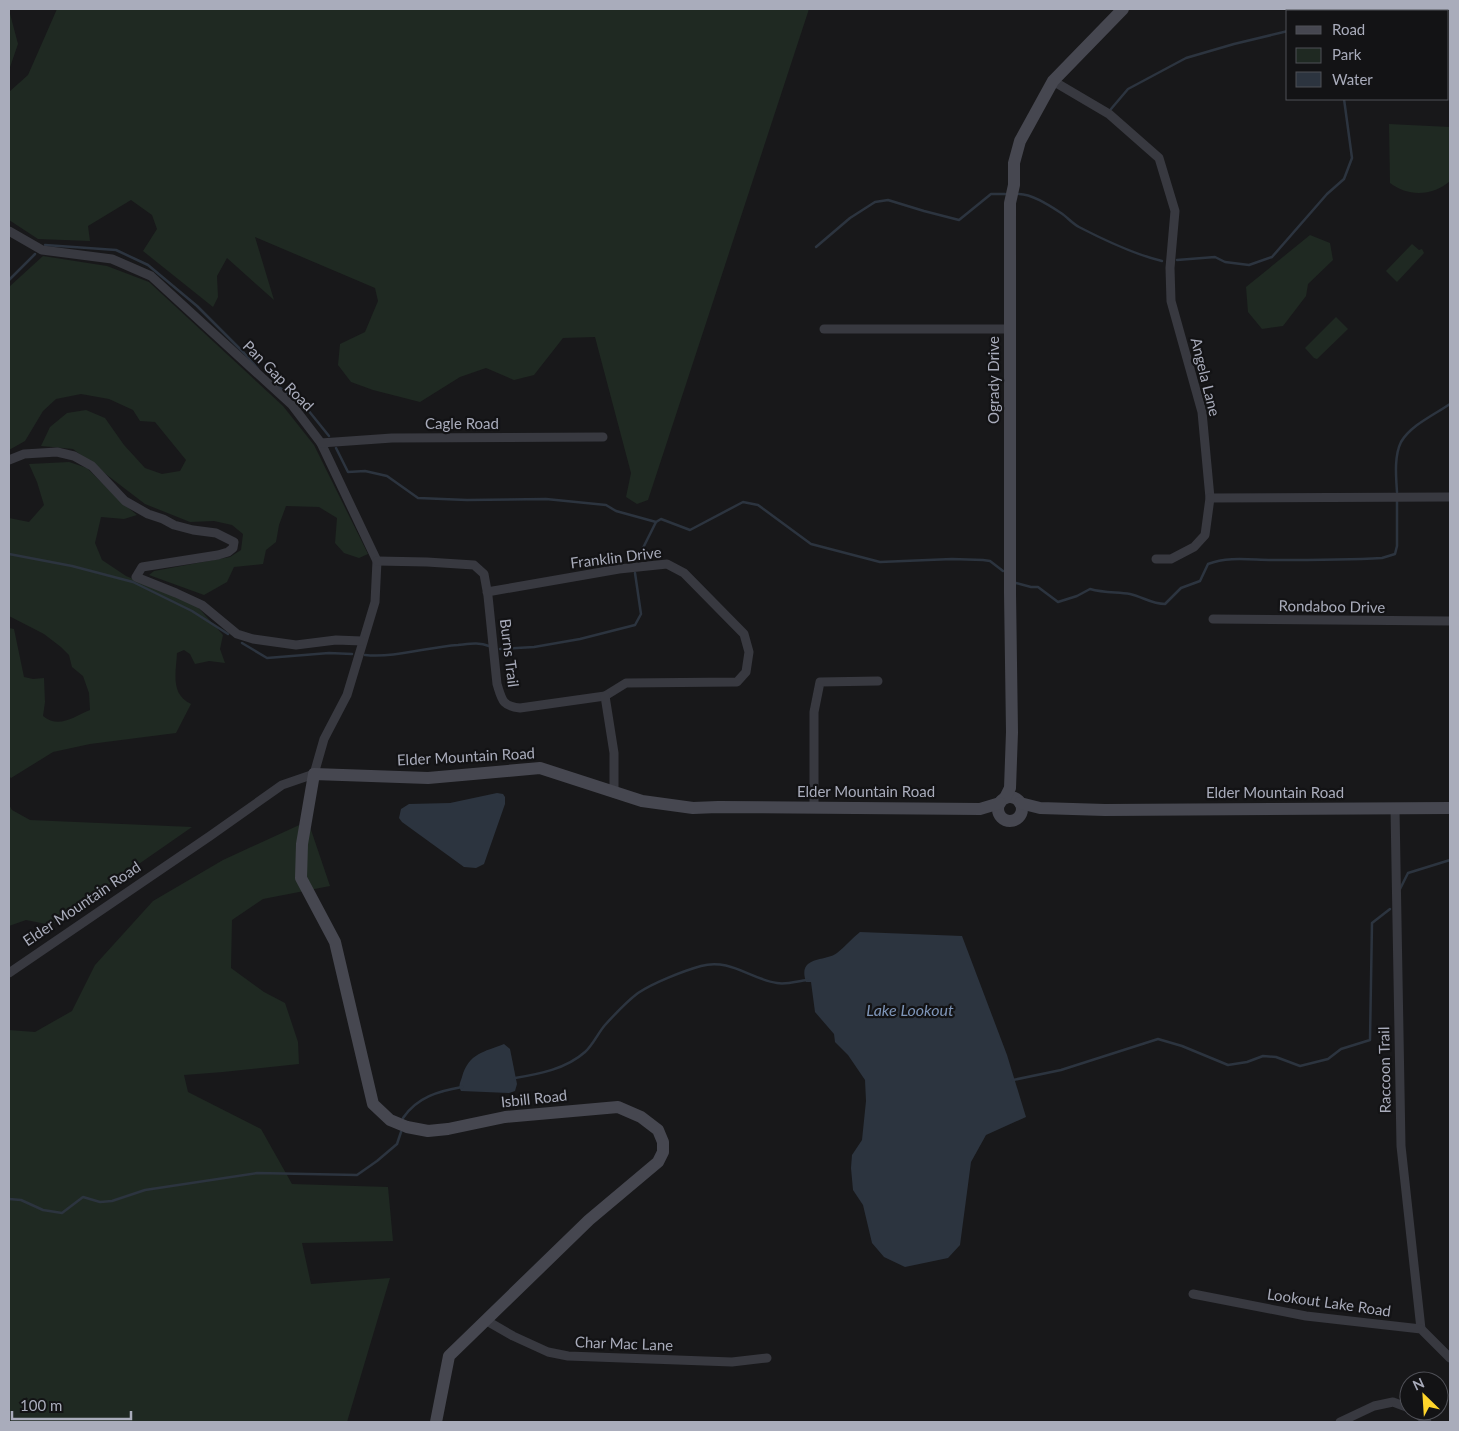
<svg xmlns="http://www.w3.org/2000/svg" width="1459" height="1431" font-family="Lato,sans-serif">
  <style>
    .green { fill: #1f2922 }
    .water { fill: #2c343f }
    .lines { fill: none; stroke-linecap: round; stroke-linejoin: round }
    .stream { stroke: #2c343f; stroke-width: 2.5 }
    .street { stroke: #383940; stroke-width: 9 }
    .secondary { stroke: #464750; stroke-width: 12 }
    .labels { text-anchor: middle; stroke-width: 4.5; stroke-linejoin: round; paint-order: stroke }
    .street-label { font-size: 15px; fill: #a9acbb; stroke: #131315 }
    .water-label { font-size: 16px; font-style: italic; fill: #7e95b8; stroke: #131315 }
  </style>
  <rect width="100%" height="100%" fill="#18181a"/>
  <g class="green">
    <polygon points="57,9 809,9 648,500 637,504 626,497 631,473 595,337 563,338 534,375 514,380 486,368 460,377 420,402 373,390 351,382 338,365 340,344 365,332 378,301 375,288 255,237 274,300 227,258 217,276 218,297 213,307 143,251 157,229 152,215 131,200 88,226 90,241 38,239 9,220 9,92 28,75"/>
    <polygon points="9,10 18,44 9,70"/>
    <path d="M 1389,124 L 1450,127 L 1450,181 C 1433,196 1408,197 1390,183 Z"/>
    <polygon points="1310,235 1330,243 1333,260 1308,284 1306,296 1283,326 1262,329 1248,312 1246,287"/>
    <polygon points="1412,244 1419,250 1422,249 1424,253 1397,282 1386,271"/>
    <polygon points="43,256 107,266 149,282 283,406 314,445 368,554 359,558 344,553 335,543 337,518 319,507 286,506 279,525 276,542 266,550 263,564 234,567 227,582 204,595 149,575 154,571 230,557 241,550 243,534 232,525 214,521 190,522 145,504 73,449 41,446 50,427 67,413 86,410 105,418 124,445 145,468 162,474 180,471 186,460 155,422 140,421 133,410 109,399 81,394 56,399 43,411 25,441 9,450 9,287"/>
    <polygon points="1336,317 1348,329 1317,359 1314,358 1305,348"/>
    <path d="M 69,462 L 87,468 L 120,501 L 137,515 L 124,519 L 101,517 L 95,543 L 102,560 L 126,576 L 195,604 L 223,635 L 220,649 L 225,663 L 209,661 L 195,664 L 190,654 L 184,650 L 177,653 C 176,673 170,694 191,704 L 176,733 L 90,744 L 53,752 L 11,778 L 9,776 L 9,628 L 14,629 L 24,677 L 33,679 L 44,678 L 45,702 L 43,716 C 59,729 73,717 90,710 L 89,693 L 83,676 L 72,667 L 69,655 L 61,647 L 44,634 L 9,616 L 9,518 L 29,522 L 44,505 L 37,482 L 29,464 Z"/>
    <polygon points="9,805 12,810 30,820 192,827 51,925 26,920 9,926"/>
    <polygon points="308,821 330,886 263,899 232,920 231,968 264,992 285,1003 298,1042 299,1064 223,1072 184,1075 188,1092 261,1129 292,1184 388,1187 393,1241 302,1243 311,1284 390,1278 347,1422 9,1422 9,1030 35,1032 72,1011 95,965 153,901 223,860"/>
  </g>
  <g class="water">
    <polygon points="497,793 503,794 505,797 505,804 484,864 476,868 464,867 402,822 399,818 401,809 409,804 450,803"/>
    <path d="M 860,932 L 962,936 L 1007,1055 L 1026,1117 L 986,1135 L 971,1162 L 960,1245 L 948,1258 L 905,1267 L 884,1257 L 872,1243 L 863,1205 L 853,1190 L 851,1168 L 852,1155 L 862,1140 L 866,1101 L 865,1080 L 848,1055 L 835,1042 L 834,1034 L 815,1012 L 811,982 L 806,982 C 797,955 826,962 837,953 C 845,947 852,938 860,932 Z"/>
    <path d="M 504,1044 L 510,1049 L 517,1084 L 515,1091 L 509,1093 L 461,1091 C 458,1086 460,1083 462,1077 C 469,1053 484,1052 504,1044 Z"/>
  </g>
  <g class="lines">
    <g class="stream">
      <polyline points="1344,11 1354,9"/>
      <polyline points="1111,109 1128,89 1186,58 1234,44 1288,31"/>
      <path d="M 1019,194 C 1032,194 1050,206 1061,213 C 1067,217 1073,224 1079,227 C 1106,241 1133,254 1162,261"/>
      <polyline points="45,245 116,250 148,265 197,306 244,353 258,369"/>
      <polyline points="816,247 850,218 875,202 888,200 924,211 959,220 991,194 1005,194"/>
      <polyline points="1177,260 1215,257 1225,262 1249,265 1272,257 1327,194 1344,179 1352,158 1344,99"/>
      <polyline points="9,280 35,254"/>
      <polyline points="279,387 308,410 329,436"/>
      <polyline points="336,448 348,472 365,471 387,476 418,498 467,500 546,499 606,505 616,511 656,522 661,519 690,530 743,502 758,505 811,544 880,562 952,559 983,560 990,561 1003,571"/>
      <path d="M 1397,492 C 1396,477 1394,456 1401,442 C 1411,425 1434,415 1450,404"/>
      <polyline points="9,554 72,566 133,582 192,611 228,634"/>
      <polyline points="637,560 656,522"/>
      <path d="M 1016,583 L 1031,587 L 1038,587 L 1058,602 L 1077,596 L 1090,589 C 1104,593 1117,592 1130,594 C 1143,597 1152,604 1165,604 L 1181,588 L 1200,581 L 1208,564 C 1229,556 1251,560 1273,560 C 1310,560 1346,560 1382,558 L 1395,554 L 1397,546 L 1397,501"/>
      <polyline points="242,643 267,658 329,653 352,654"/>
      <polyline points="500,649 534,647 580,639 635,625 641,614 635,573"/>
      <path d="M 365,655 C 396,658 427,647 458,645 C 469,644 479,642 489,646"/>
      <polyline points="1400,889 1408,873 1450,860"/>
      <path d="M 515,1078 C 539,1074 566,1069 585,1052 C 593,1045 598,1033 605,1025 C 615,1014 626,1002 638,993 C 653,983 683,971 701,966 C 730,958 750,979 777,983 C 786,985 798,981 807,980"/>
      <polyline points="1013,1080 1061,1070 1158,1039 1182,1046 1228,1065 1247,1062 1263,1056 1276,1057 1300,1066 1328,1059 1341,1049 1370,1040 1372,923 1390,909"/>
      <path d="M 403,1118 C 417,1097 439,1091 462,1087"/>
      <polyline points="9,1199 21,1200 43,1210 62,1213 83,1197 100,1202 112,1201 145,1190 257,1173 357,1175 377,1161 397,1144 401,1132"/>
    </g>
    <g class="street">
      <polyline points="1053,81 1109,114 1159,158 1175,211 1170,268 1171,301 1202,412 1210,498 1205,535 1194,547 1171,559 1156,559"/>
      <polyline points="9,231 42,250 112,259 151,276 292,405 321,443 377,561 375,602 347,695 324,739 314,774 282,785 210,836 9,973"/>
      <polyline points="824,329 1010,329"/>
      <polyline points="321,443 392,438 603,437"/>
      <polyline points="9,460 24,454 57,452 74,456 92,466 125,501 148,514 163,519 174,525 193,530 216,533 234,542 233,548 228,552 218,555 142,567 136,577 176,593 202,605 237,634 253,639 296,645 336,640 362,641"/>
      <polyline points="1210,498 1450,497"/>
      <path d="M 377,561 L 427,562 L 474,565 L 484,574 L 488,596 L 497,684 C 502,700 502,706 520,708 L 605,696 L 626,683 L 737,682 L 746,672 L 749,652 L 744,634 L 684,573 L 667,564 L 619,569 L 487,592"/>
      <polyline points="1213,619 1450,621"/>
      <polyline points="605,696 614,753 614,793"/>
      <polyline points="814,808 814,712 820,682 878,681"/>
      <polyline points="1395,809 1401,1146 1421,1329"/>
      <polyline points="1193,1294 1306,1316 1421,1329 1450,1358"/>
      <polyline points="487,1321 513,1336 548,1352 568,1356 732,1362 767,1358"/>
      <polyline points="1414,1411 1427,1422"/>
      <polyline points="1340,1422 1374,1406 1393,1402 1409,1408"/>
    </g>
    <g class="secondary">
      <circle cx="1010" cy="809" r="12"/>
      <polyline points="1005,798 1010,788 1012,732 1010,593 1010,203 1014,185 1014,163 1020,141 1053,81 1123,9"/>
      <polyline points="1020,803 1040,808 1105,810 1450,808"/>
      <polyline points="436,1422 449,1356 589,1220 658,1162 663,1152 663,1142 658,1130 641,1117 618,1107 505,1117 448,1129 428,1131 407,1127 390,1120 373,1104 335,942 301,878 302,844 314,774 428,778 540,768 642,801 693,808 718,807 980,809 1000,803"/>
    </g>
  </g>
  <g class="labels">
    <g class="street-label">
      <text transform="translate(278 376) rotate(45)" y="5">Pan Gap Road</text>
      <text transform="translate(1205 377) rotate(76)" y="5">Angela Lane</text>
      <text transform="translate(994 380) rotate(-90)" y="5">Ogrady Drive</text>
      <text x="462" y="429">Cagle Road</text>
      <text transform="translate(616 558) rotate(-7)" y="5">Franklin Drive</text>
      <text transform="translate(1332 607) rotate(1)" y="5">Rondaboo Drive</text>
      <text transform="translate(509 653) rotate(83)" y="5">Burns Trail</text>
      <text transform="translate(466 757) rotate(-3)" y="5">Elder Mountain Road</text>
      <text x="866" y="797">Elder Mountain Road</text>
      <text x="1275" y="798">Elder Mountain Road</text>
      <text transform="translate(82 904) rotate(-34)" y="5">Elder Mountain Road</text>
      <text transform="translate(1385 1070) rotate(-91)" y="5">Raccoon Trail</text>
      <text transform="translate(534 1099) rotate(-6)" y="5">Isbill Road</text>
      <text transform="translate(1329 1303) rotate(8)" y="5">Lookout Lake Road</text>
      <text transform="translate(624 1344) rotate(2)" y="5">Char Mac Lane</text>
    </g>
    <g class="water-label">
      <text x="910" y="1016">Lake Lookout</text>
    </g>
  </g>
  <rect width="1459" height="1431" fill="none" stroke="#a9acbb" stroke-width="20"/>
  <rect x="1286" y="10" width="162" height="90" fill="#131315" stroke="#4f5057"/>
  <rect x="1296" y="26" width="25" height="8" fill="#464750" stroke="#4f5057"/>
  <text x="1332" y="35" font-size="15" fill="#a9acbb">Road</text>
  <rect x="1296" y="48" width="25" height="15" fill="#1f2922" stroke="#4f5057"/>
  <text x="1332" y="60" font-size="15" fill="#a9acbb">Park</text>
  <rect x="1296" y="72" width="25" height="15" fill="#2c343f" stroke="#4f5057"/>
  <text x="1332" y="85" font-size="15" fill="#a9acbb">Water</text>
  <g transform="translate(1424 1396) rotate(335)"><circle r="24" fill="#131315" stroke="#4f5057"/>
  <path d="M0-4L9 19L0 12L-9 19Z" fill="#ffd52b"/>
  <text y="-8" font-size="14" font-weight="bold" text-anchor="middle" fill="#a9acbb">N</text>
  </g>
  <path d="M12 1411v8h119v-8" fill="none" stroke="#a9acbb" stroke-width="2.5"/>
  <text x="20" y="1411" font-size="15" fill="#a9acbb" stroke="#131315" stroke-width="4" paint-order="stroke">100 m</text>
</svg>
